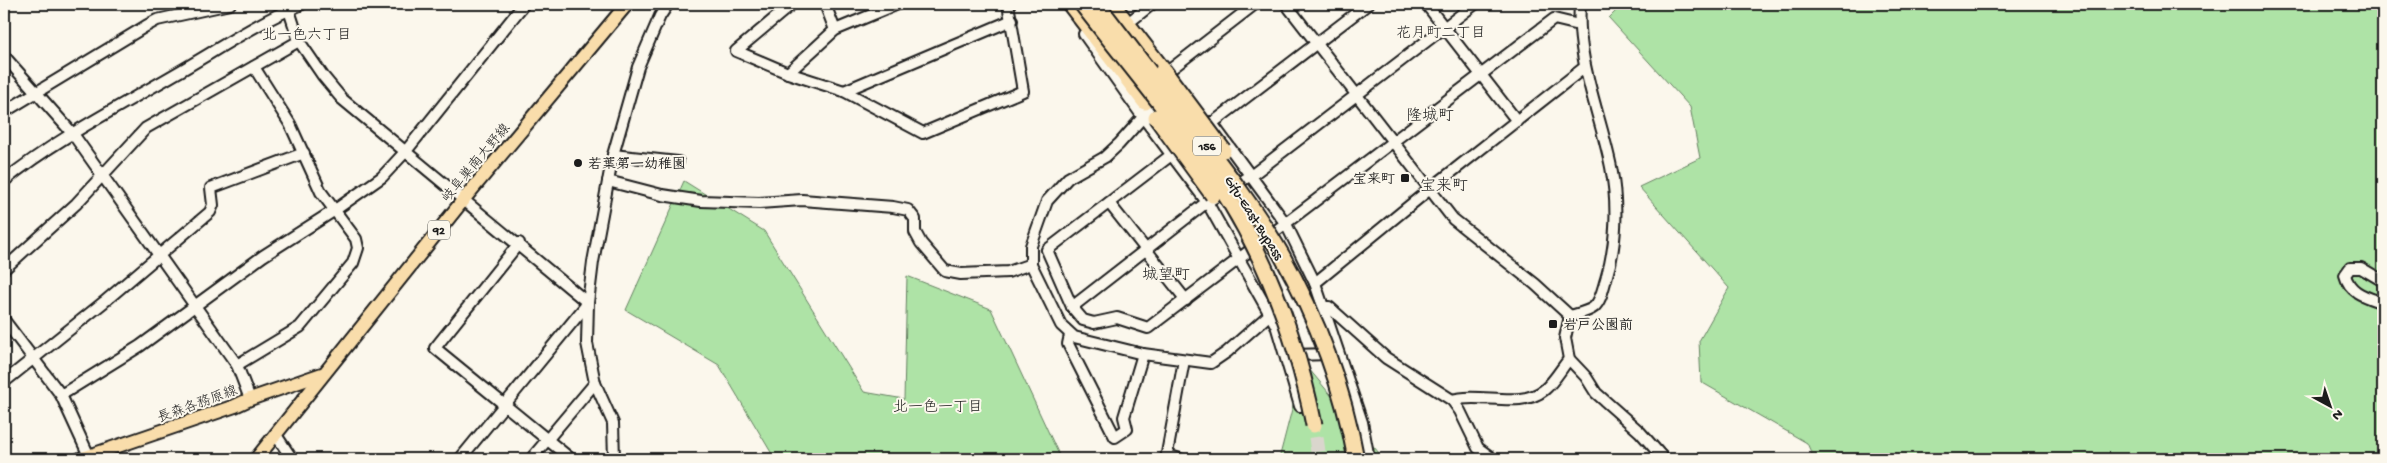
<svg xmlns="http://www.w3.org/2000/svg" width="2387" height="463" font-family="'Gochi Hand','Klee One',sans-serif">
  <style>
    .green { fill: #aee3a6; stroke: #658061 }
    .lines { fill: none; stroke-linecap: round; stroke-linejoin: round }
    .highway-tunnel { stroke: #dad6cd; stroke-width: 15; stroke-dasharray: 15 8; stroke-linecap: butt }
    .minor-casing { stroke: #1c1c1c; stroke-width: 14 }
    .major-casing { stroke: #1c1c1c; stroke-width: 16 }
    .highway-casing { stroke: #1c1c1c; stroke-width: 19 }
    .minor { stroke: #fbf7ec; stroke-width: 10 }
    .major { stroke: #f9ddab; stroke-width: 12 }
    .highway { stroke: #f9ddab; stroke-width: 15 }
    .highway-bridge-casing { stroke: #1c1c1c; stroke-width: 19; stroke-linecap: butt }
    .highway-bridge { stroke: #f9ddab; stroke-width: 15 }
    .poi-dot { fill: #1c1c1c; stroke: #fbf7ec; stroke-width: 2 }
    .labels { text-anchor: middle; stroke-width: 4; stroke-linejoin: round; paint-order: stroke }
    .shield { fill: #fbf7ec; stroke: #5f5e5a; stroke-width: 1 }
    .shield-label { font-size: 12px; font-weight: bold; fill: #1c1c1c }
    .street-label { font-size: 14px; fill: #1c1c1c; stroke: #fbf7ec }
    .poi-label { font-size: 14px; font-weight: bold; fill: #1c1c1c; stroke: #fbf7ec; text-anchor: start }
    .neighbourhood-label { font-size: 15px; fill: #1c1c1c; stroke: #fbf7ec }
    .quarter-label { font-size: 16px; fill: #1c1c1c; stroke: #fbf7ec }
  </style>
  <rect width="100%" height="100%" fill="#fbf7ec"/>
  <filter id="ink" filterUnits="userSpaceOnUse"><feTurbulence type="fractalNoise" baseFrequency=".02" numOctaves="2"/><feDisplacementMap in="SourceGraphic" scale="10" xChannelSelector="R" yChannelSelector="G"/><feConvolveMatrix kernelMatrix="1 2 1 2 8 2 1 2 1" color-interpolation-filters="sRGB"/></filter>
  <g filter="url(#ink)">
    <g class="green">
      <polygon points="1623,4 2383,4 2383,459 1814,459 1807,443 1701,382 1699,341 1729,288 1639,187 1700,158 1690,107 1609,18"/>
      <polygon points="684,181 764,231 864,392 904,399 907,276 991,309 1061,459 775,459 719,365 626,310"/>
      <polygon points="1304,363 1384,459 1279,459"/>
    </g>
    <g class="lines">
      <polyline class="highway-tunnel" points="1316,437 1319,459"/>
      <g class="minor-casing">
        <g id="minor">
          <polyline points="287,4 299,41 323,76 342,99 588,303"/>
          <polyline points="792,4 736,51 788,73 844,91 923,133 1023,91 1008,4"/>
          <polyline points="825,4 835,30"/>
          <polyline points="1286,4 1453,219 1535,284 1570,316"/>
          <polyline points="1426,4 1517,121"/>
          <polyline points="1133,19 1152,4"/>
          <polyline points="1084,34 1143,117 1207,202 1276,325 1300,406"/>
          <polyline points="4,56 73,134 237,365 250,399"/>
          <polyline points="788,73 835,30 898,4"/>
          <polyline points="1165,79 1171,69 1255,4"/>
          <polyline points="844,91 1012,20"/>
          <polyline points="1154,98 1143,117 1119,144 1105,157 1068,178 1047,201 1031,246 1031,264 1061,325 1074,337 1143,354 1211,363 1227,352 1270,314"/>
          <polyline points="4,112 146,26 157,20 230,4"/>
          <polyline points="1211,122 1286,224 1315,283 1362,422 1369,459"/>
          <polyline points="1202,131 1368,4"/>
          <polyline points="1183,146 1047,250 1072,307 1083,320 1094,323 1117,318 1148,328 1554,19 1579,25"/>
          <polyline points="613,155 678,162"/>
          <path d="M 4,181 C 56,139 117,108 175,74 C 217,50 258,22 302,4"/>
          <polyline points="608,181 662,195 701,201 759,203 802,200 893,207 908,210 915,219 915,232 921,243 945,271 961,274 1008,272 1031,264"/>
          <polyline points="1109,203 1186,300"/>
          <polyline points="519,243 435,348 571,459"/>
          <polyline points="4,269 76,204 146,128 299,41"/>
          <path d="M 2383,281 L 2361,268 L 2350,268 L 2345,275 C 2350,294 2367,297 2383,303"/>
          <polyline points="1315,283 1430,189 1585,67"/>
          <polyline points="1072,307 1207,202 1256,172 1475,4"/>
          <polyline points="1323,307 1329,307 1386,358 1452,400 1460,411 1478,448 1493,459"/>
          <path d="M 1570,316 C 1577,314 1588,312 1594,307 C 1601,301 1603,288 1606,279 C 1617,244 1618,203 1611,167 C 1600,113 1576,60 1580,4"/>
          <polyline points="1570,316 1565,338 1569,359 1586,377 1596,393 1640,432 1664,459"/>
          <polyline points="4,320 61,395 89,456"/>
          <polyline points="1070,335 1068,344 1115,437 1127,429 1124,417 1143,354"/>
          <polyline points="1292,355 1332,354"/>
          <polyline points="237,365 300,327 353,263 358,248 356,239 321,192 290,124 254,67"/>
          <polyline points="4,382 104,302 210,212 213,205 211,188 304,153"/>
          <polyline points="61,395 140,346 263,256 335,210 382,177 406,151 524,4"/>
          <path d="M 1452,400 C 1480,392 1521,409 1544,390 C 1554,382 1561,369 1569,359"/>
          <polyline points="276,435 292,459"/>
          <polyline points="1167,455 1180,459"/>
          <polyline points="460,459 588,303"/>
          <polyline points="531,459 595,383"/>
          <polyline points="614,459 613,423 595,383 587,343 588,303 593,262 613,155 638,67 660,16 668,4"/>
          <polyline points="1166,459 1184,360"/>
        </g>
      </g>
      <g class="major-casing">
        <g id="major">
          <polyline points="80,459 235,406 250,399 322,374"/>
          <polyline points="256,459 464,199 627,4"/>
        </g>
      </g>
      <g class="highway-casing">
        <g id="highway">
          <polyline points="1070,4 1145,102"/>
          <polyline points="1112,4 1163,70"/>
        </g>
      </g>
      <use href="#minor" class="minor"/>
      <use href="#major" class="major"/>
      <use href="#highway" class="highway"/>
      <g class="highway-bridge-casing">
        <g id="highway-bridge">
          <path d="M 1082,4 C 1132,69 1187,132 1230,202 C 1272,271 1298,346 1314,425"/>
          <path d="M 1097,4 C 1127,43 1157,82 1187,121 C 1220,164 1254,207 1281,254 C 1317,318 1343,387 1356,459"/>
          <polyline points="1163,70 1223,150"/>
          <polyline points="1156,117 1213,195"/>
        </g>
      </g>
      <use href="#highway-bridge" class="highway-bridge"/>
    </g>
  </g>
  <g class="poi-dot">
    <circle cx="578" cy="163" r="5"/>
    <rect x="1400" y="173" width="10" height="10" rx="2.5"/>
    <rect x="1548" y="319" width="10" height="10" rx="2.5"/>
  </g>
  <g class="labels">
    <g class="shield">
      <rect x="1193" y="136.5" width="28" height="19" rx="4"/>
      <rect x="428" y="220.5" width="22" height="19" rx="4"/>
    </g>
    <g class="shield-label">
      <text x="1207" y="150">156</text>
      <text x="439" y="234">92</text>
    </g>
    <g class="street-label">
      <text transform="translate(475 162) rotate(-50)" y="5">岐阜巣南大野線</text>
      <text transform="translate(1255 217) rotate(57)" y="5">Gifu-East Bypass</text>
      <text transform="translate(197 403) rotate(-20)" y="5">長森各務原線</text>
    </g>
    <g class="poi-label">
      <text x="588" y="168">若葉第一幼稚園</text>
      <text x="1395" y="183" text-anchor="end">宝来町</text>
      <text x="1563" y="329">岩戸公園前</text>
    </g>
    <g class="neighbourhood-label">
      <text x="1441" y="37">花月町二丁目</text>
      <text x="307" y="39">北一色六丁目</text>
      <text x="938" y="411">北一色一丁目</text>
    </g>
    <g class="quarter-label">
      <text x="1430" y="120">隆城町</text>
      <text x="1444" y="190">宝来町</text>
      <text x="1166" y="279">城望町</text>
    </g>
  </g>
  <rect width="2387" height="463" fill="none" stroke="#fbf7ec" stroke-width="20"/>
  <rect x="10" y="10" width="2367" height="443" fill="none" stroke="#1c1c1c" stroke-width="2" filter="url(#ink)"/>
  <g transform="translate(2330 406) rotate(140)" stroke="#fbf7ec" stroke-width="4" paint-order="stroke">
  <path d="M0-4L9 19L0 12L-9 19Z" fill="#1c1c1c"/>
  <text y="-8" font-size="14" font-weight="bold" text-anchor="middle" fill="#1c1c1c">N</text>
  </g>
</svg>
